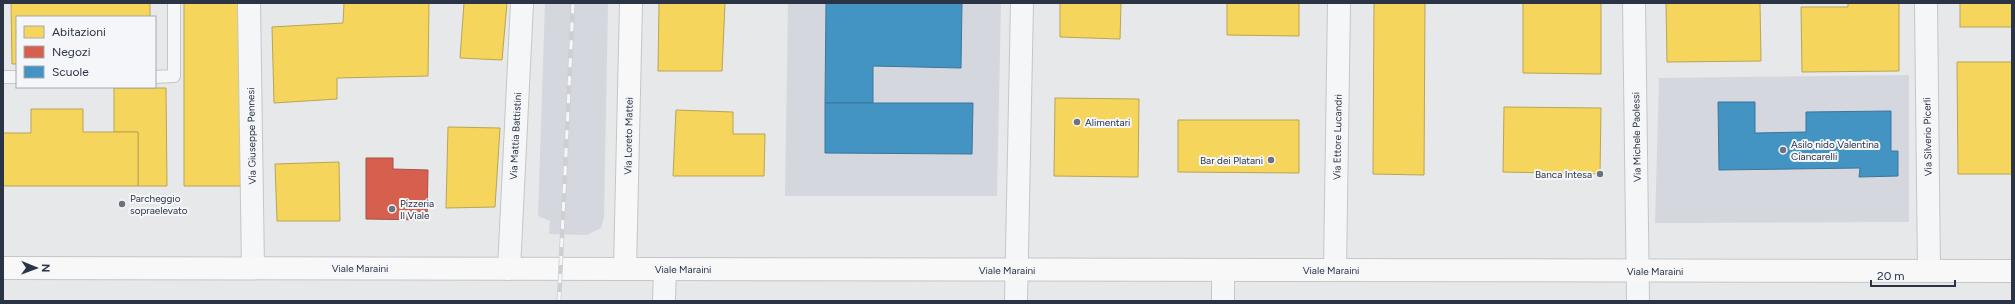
<svg xmlns="http://www.w3.org/2000/svg" width="2015" height="304" font-family="Figtree,sans-serif">
  <style>
    .built { fill: #d4d7dd }
    .homes { fill: #f6d55c; stroke: #b9a555 }
    .shops { fill: #d6604d; stroke: #a3534b }
    .schools { fill: #4393c3; stroke: #3c769d }
    .lines { fill: none; stroke-linecap: round; stroke-linejoin: round }
    .lane-casing { stroke: #c4c6c8; stroke-width: 14 }
    .street-casing { stroke: #c4c6c8; stroke-width: 24 }
    .secondary-casing { stroke: #c4c6c8; stroke-width: 24 }
    .lane { stroke: #f5f6f7; stroke-width: 12 }
    .street { stroke: #f5f6f7; stroke-width: 22 }
    .secondary { stroke: #f8f8f8; stroke-width: 22 }
    .rail-casing { stroke: #cecfd2; stroke-width: 4.5 }
    .rail { stroke: #f4f6f9; stroke-width: 3; stroke-dasharray: 9; stroke-linecap: butt }
    .poi-dot { fill: #6c737f; stroke: #f4f6f9; stroke-width: 1.5 }
    .labels { text-anchor: middle; stroke-width: 4; stroke-linejoin: round; paint-order: stroke }
    .poi-label { font-size: 10px; fill: #2b3445; stroke: #f4f6f9; text-anchor: start }
    .street-label { font-size: 10px; fill: #2b3445; stroke: #f4f6f9 }
  </style>
  <rect width="100%" height="100%" fill="#e6e8ea"/>
  <g class="built">
    <polygon points="545,3 608,3 604,218 601,228 587,235 549,234 550,221 538,216"/>
    <polygon points="788,3 1001,3 997,196 785,196"/>
    <polygon points="1909,75 1909,222 1655,223 1659,78"/>
  </g>
  <g class="homes">
    <polygon points="11,3 150,3 150,17 17,17 17,64 12,64"/>
    <polygon points="184,3 239,3 241,186 184,186"/>
    <polygon points="344,3 429,3 428,76 337,78 337,99 274,103 272,27 343,23"/>
    <polygon points="464,3 507,3 502,60 460,58"/>
    <polygon points="659,3 725,3 722,71 658,71"/>
    <polygon points="1060,3 1121,3 1120,39 1060,37"/>
    <polygon points="1227,3 1299,3 1299,36 1227,35"/>
    <polygon points="1374,3 1425,3 1424,175 1373,174"/>
    <polygon points="1523,3 1601,3 1601,74 1523,73"/>
    <polygon points="1666,3 1760,3 1761,61 1667,62"/>
    <polygon points="1848,3 1899,3 1899,71 1802,72 1801,7 1848,7"/>
    <rect x="1960" y="3" width="52" height="24"/>
    <polygon points="1957,62 2012,62 2012,174 1958,174"/>
    <polygon points="114,88 166,88 167,186 138,186 138,132 114,132"/>
    <polygon points="1055,98 1139,99 1138,177 1054,176"/>
    <polygon points="1504,107 1601,108 1600,174 1503,172"/>
    <polygon points="31,109 83,109 83,132 138,132 138,186 3,186 3,133 31,133"/>
    <polygon points="676,110 733,112 733,134 765,134 764,176 673,176"/>
    <polygon points="1178,120 1299,120 1299,173 1178,172"/>
    <polygon points="448,127 500,128 495,207 446,208"/>
    <polygon points="339,162 340,221 277,221 275,164"/>
  </g>
  <polygon class="shops" points="366,158 393,158 393,169 428,170 427,220 366,219"/>
  <g class="schools">
    <polygon points="826,3 962,3 961,68 873,66 873,103 825,103"/>
    <polygon points="1718,102 1755,102 1755,133 1806,132 1806,112 1891,111 1891,151 1898,151 1898,176 1859,177 1860,168 1719,170"/>
    <polygon points="825,103 973,103 972,154 825,153"/>
  </g>
  <g class="lines">
    <g class="lane-casing">
      <g id="lane">
        <polyline points="3,77 17,77"/>
        <polyline points="155,77 174,76 174,3"/>
      </g>
    </g>
    <g class="street-casing">
      <g id="street">
        <polyline points="249,3 253,268"/>
        <polyline points="1634,3 1638,301"/>
        <polyline points="1926,3 1929,271"/>
        <polyline points="509,269 522,3"/>
        <polyline points="1335,270 1339,3"/>
        <polyline points="664,301 665,269"/>
        <polyline points="1016,301 1022,3"/>
        <polyline points="1223,301 1223,270"/>
      </g>
    </g>
    <g class="secondary-casing">
      <g id="secondary">
        <polyline points="3,268 2012,271"/>
        <polyline points="625,269 631,3"/>
      </g>
    </g>
    <use href="#lane" class="lane"/>
    <use href="#street" class="street"/>
    <use href="#secondary" class="secondary"/>
    <g class="rail-casing">
      <polyline id="rail" points="559,301 573,3"/>
    </g>
    <use href="#rail" class="rail"/>
  </g>
  <g class="poi-dot">
    <circle cx="1077" cy="122" r="4"/>
    <circle cx="1783" cy="150" r="4"/>
    <circle cx="1271" cy="160" r="4"/>
    <circle cx="1600" cy="174" r="4"/>
    <circle cx="122" cy="204" r="4"/>
    <circle cx="392" cy="209" r="4"/>
  </g>
  <g class="labels">
    <g class="poi-label">
      <text x="1085" y="126">Alimentari</text>
      <text x="1791" y="148">Asilo nido Valentina<tspan x="1791" dy="12">Ciancarelli</tspan></text>
      <text x="1263" y="164" text-anchor="end">Bar dei Platani</text>
      <text x="1592" y="178" text-anchor="end">Banca Intesa</text>
      <text x="130" y="202">Parcheggio<tspan x="130" dy="12">sopraelevato</tspan></text>
      <text x="400" y="207">Pizzeria<tspan x="400" dy="12">Il Viale</tspan></text>
    </g>
    <g class="street-label">
      <text transform="translate(251 136) rotate(-91)" y="4">Via Giuseppe Pennesi</text>
      <text transform="translate(515 136) rotate(-87)" y="4">Via Mattia Battistini</text>
      <text transform="translate(628 136) rotate(-89)" y="4">Via Loreto Mattei</text>
      <text transform="translate(1337 137) rotate(-89)" y="4">Via Ettore Lucandri</text>
      <text transform="translate(1636 137) rotate(-91)" y="4">Via Michele Paolessi</text>
      <text transform="translate(1927 137) rotate(-91)" y="4">Via Silverio Picerli</text>
      <text x="360" y="272">Viale Maraini</text>
      <text x="683" y="273">Viale Maraini</text>
      <text x="1007" y="274">Viale Maraini</text>
      <text x="1331" y="274">Viale Maraini</text>
      <text x="1655" y="275">Viale Maraini</text>
    </g>
  </g>
  <rect width="2015" height="304" fill="none" stroke="#2b3445" stroke-width="8"/>
  <rect x="16" y="16" width="140" height="72" fill="#f4f6f9" stroke="#a4a8b1"/>
  <rect x="24" y="26" width="20" height="12" fill="#f6d55c" stroke="#a4a8b1"/>
  <text x="52" y="36" font-size="12" fill="#2b3445">Abitazioni</text>
  <rect x="24" y="46" width="20" height="12" fill="#d6604d" stroke="#a4a8b1"/>
  <text x="52" y="56" font-size="12" fill="#2b3445">Negozi</text>
  <rect x="24" y="66" width="20" height="12" fill="#4393c3" stroke="#a4a8b1"/>
  <text x="52" y="76" font-size="12" fill="#2b3445">Scuole</text>
  <g transform="translate(36 268) rotate(91)" stroke="#f4f6f9" stroke-width="3" paint-order="stroke">
  <path d="M0-3L7 15L0 10L-7 15Z" fill="#2b3445"/>
  <text y="-6" font-size="11" font-weight="bold" text-anchor="middle" fill="#2b3445">N</text>
  </g>
  <path d="M1871 280v6h84v-6" fill="none" stroke="#2b3445" stroke-width="2"/>
  <text x="1877" y="280" font-size="12" fill="#2b3445" stroke="#f4f6f9" stroke-width="3" paint-order="stroke">20 m</text>
</svg>
